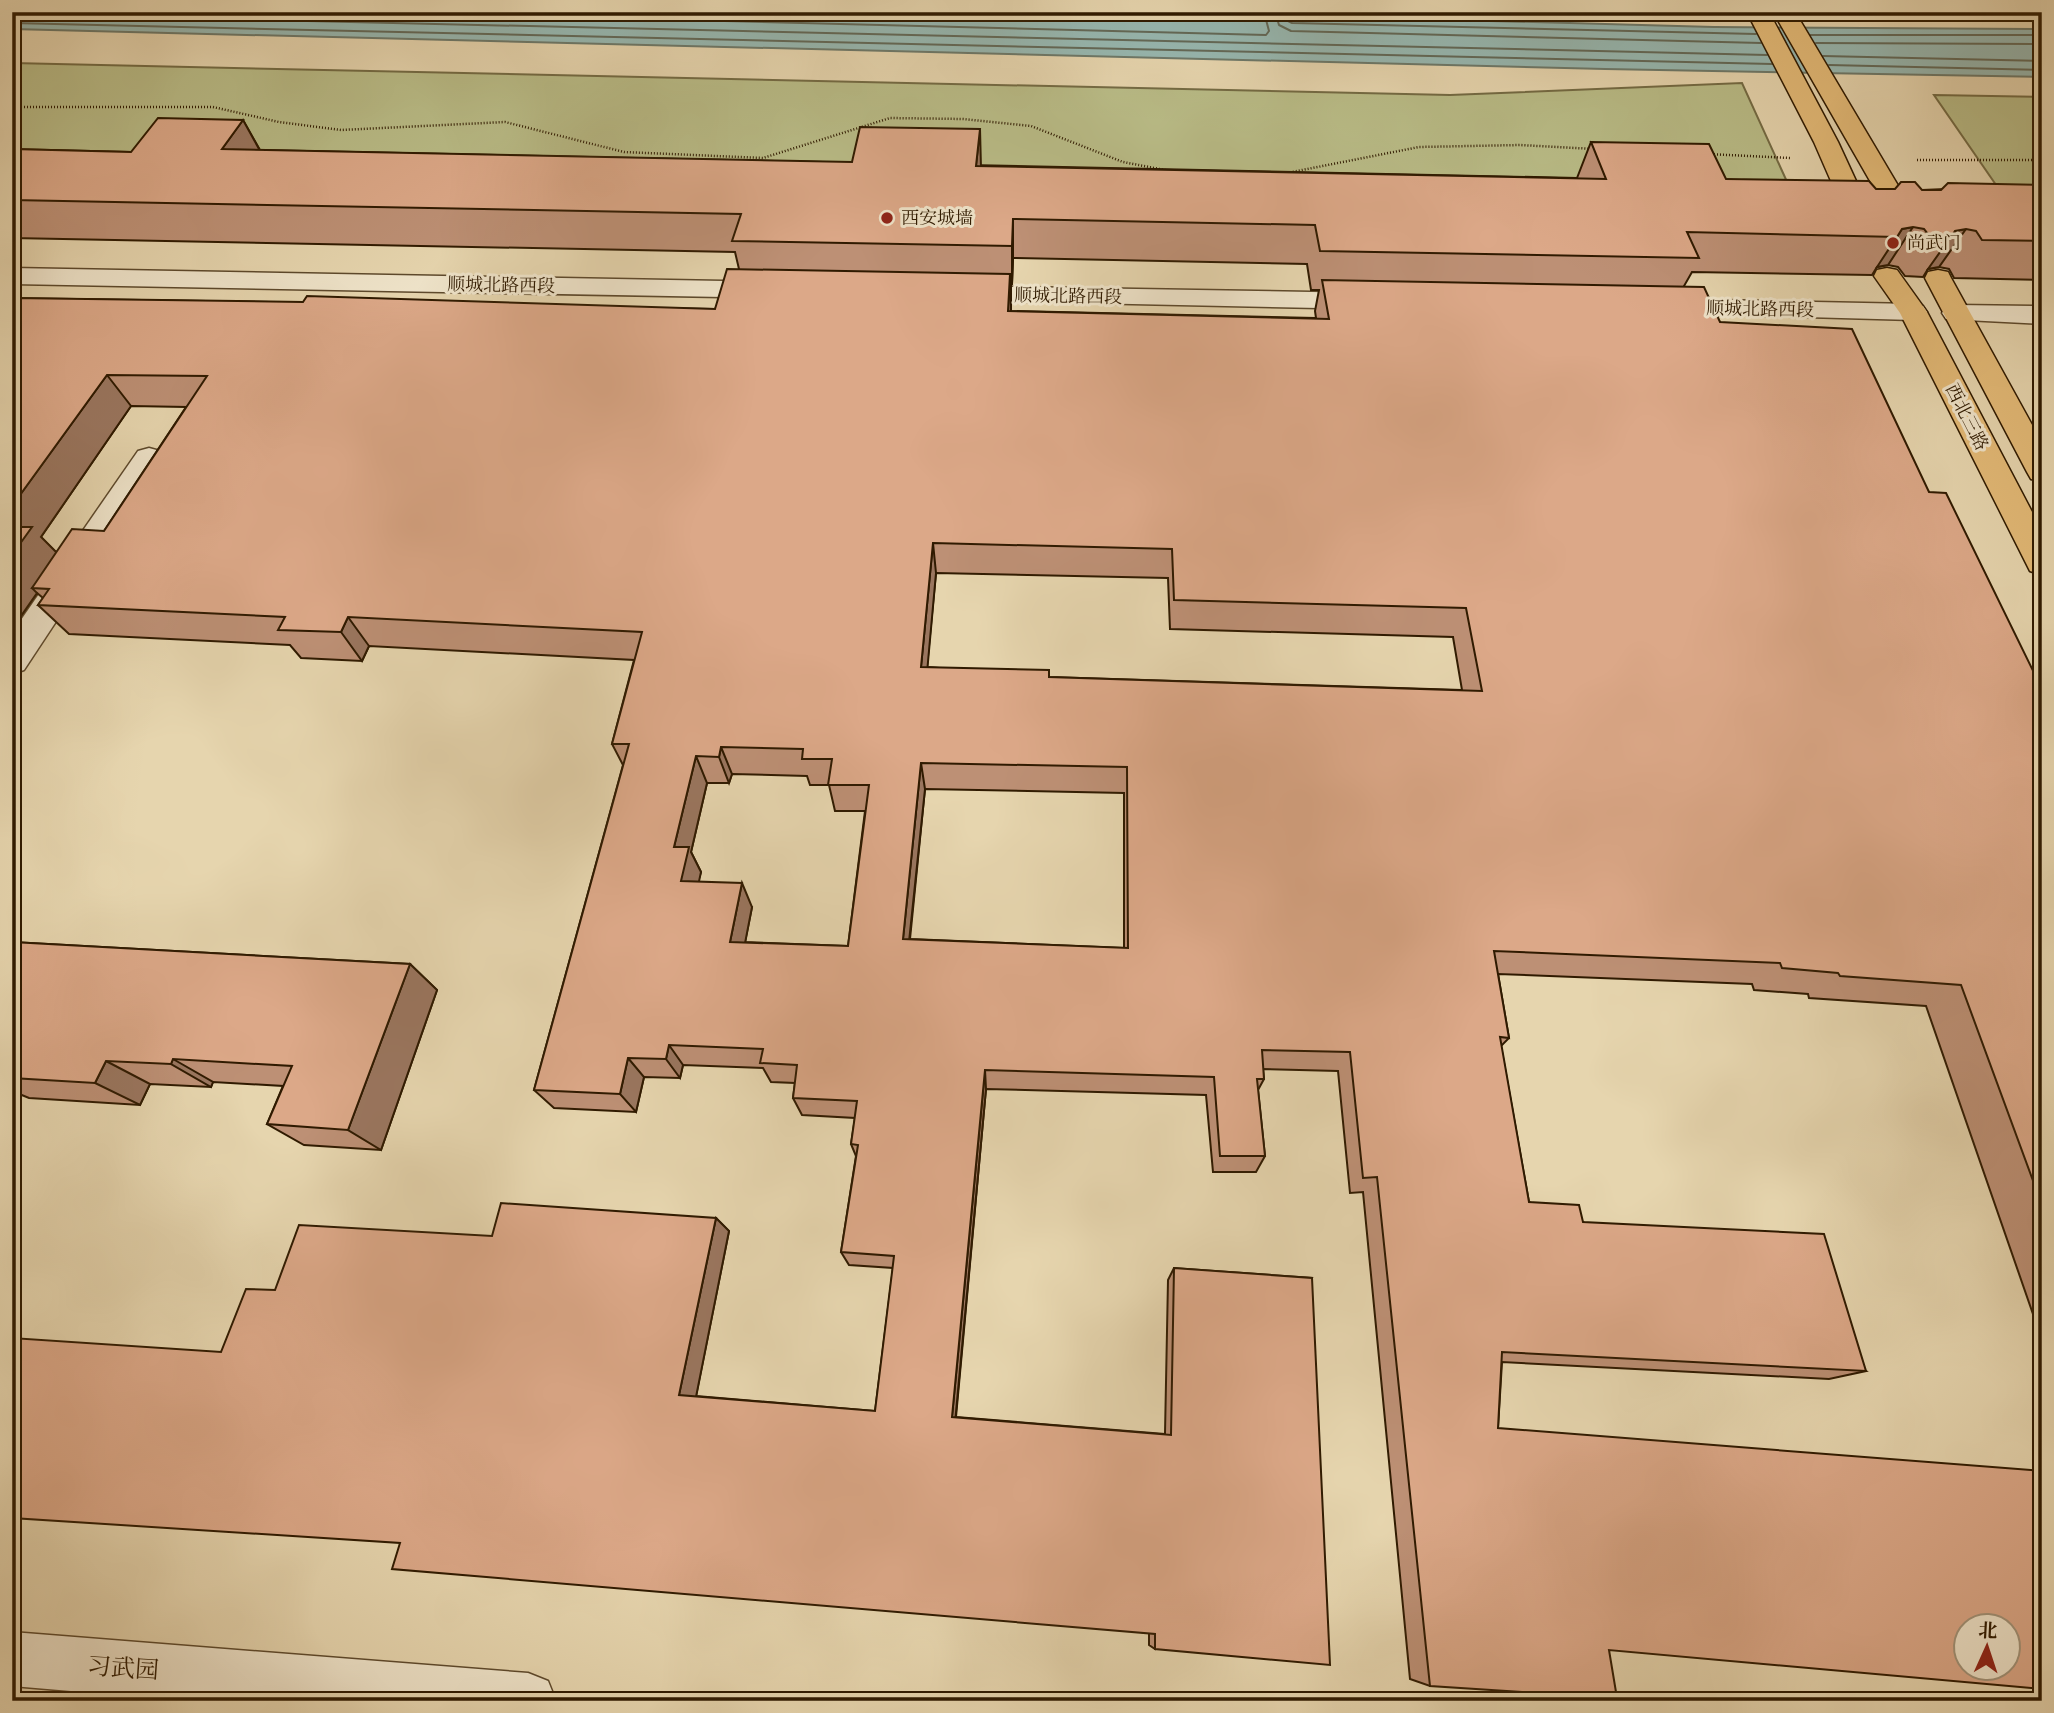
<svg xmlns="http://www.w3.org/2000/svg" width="2054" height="1713" font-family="Vollkorn,'Noto Serif SC',serif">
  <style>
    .green { fill: #b9bc87; stroke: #746b44; stroke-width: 2 }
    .water { fill: #97b8b1; stroke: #6d796a; stroke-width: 2 }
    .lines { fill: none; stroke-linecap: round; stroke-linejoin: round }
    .shore { stroke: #636958; stroke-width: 2 }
    .minor-casing { stroke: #5d492c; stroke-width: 3 }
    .major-casing { stroke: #2f1a00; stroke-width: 3 }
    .path { stroke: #2f1a00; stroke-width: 2.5; stroke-dasharray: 1 2; stroke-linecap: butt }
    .minor { fill: #efe4ca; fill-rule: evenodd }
    .major { fill: #e3ba77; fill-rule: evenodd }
    .wall { fill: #bd9075; stroke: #2f1a00; stroke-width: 2; fill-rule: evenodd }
    .shaded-wall { fill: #9a765f; stroke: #2f1a00; stroke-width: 2 }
    .building { fill: #dca888; stroke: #2f1a00; stroke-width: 2; fill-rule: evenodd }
    .poi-dot { fill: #8f2418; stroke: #efe4ca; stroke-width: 2.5 }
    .labels { text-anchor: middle; stroke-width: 6; stroke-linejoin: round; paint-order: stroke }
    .far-poi-label { font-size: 18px; fill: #2f1a00; stroke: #efe4ca; text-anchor: start }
    .far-street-label { font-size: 18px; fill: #2f1a00; stroke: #efe4ca }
    .near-street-label { font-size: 24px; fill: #2f1a00; stroke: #efe4ca }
  </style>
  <rect width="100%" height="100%" fill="#e6d5ae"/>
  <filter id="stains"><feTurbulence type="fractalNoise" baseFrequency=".00286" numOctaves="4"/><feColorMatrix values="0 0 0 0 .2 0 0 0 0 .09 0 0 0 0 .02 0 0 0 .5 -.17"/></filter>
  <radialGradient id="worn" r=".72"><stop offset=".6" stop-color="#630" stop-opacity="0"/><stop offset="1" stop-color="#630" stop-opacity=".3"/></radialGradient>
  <g class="green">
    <polygon points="12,63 1450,95 1742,83 1804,219 12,187"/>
    <polygon points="1934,95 2042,97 2042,224 2023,224"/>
  </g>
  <polygon class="water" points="12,12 1163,12 1714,27 2042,29 2042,77 1605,69 12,29"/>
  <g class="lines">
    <g class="shore">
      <polyline points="377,12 1266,35 1269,31 1264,12"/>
      <polyline points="1275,12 1279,25 1291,31 1761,43"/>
      <polyline points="1284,12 1286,20 1292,23 1756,34"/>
      <polyline points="12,14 1767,55"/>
      <polyline points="12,23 1772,64"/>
      <polyline points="1810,35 2042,35"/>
      <polyline points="1816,43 2042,44"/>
      <polyline points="1823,56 2042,61"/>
      <polyline points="1829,65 2042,70"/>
    </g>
    <g class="minor-casing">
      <g id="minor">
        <polygon points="12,268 773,282 783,284 787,290 783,296 773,298 12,284"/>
        <polygon points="960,286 1368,293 1378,295 1382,301 1378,307 1368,309 950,300 946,294 950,288"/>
        <polygon points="1663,299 1913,304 1923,306 1927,312 1923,318 1913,320 1653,313 1649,307 1653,301"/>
        <polygon points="1956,305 2042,306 2042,324 1946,319 1942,313 1946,307"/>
        <polygon points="149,448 160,451 164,458 24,670 12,674 12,633 138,451"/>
        <polygon points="12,1632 528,1673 548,1681 556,1701 188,1701 12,1686"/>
      </g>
    </g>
    <g class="major-casing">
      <g id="major">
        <polygon points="1743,12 1770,14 1838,142 1874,220 1870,225 1852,225 1848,220 1814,142 1750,18"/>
        <polygon points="1777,12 1803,12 1798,17 1919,221 1915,226 1897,226 1893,221 1775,15"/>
        <polygon points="1887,268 1897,270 1927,312 2042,531 2042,575 2030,571 2026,563 1900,313 1874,276 1877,270"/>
        <polygon points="1938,270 1948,272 1951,278 2042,443 2042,482 2031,479 2027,472 1925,278 1928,272"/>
      </g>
    </g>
    <g class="path">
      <polyline points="12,107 213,107 279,122 341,130 505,122 624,152 763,158 890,118 963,119 1031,126 1123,162 1170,171"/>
      <polyline points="1708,154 1790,158"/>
      <polyline points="1917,160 2042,160"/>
      <polyline points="1287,173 1419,147 1520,145 1594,149"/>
    </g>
    <use href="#minor" class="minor"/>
    <use href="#major" class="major"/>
  </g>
  <g class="wall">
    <path d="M 243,120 L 260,150 L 1577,178 L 1591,142 L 1726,179 L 1876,189 L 1922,190 L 2042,185 L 2042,280 L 1954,278 L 1949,269 L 1939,267 L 1928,269 L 1923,277 L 1905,276 L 1898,267 L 1888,265 L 1877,267 L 1872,275 L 1692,272 L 1684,286 L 1720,322 L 1929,492 L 2042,689 L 2042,1340 L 1926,1006 L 1809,998 L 1808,994 L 1754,990 L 1752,984 L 1498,974 L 1509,1038 L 1501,1046 L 1529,1202 L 1583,1222 L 1866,1371 L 1829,1379 L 1502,1362 L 1498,1428 L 1609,1650 L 1430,1686 L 1410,1679 L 1363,1192 L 1350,1193 L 1338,1071 L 1263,1069 L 1264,1079 L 1258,1090 L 1265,1156 L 1256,1172 L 1213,1172 L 1206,1095 L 986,1089 L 956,1417 L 1165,1434 L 1168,1280 L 1174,1268 L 1312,1278 L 1155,1649 L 1149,1645 L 1149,1633 L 400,1543 L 221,1352 L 275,1290 L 492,1236 L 716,1218 L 729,1231 L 696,1396 L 875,1411 L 893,1268 L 849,1265 L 841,1252 L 856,1156 L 851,1144 L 855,1118 L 802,1115 L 793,1098 L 795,1083 L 771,1082 L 763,1068 L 683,1065 L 680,1078 L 644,1077 L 636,1112 L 554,1108 L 534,1090 L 623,765 L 612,744 L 634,660 L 369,646 L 362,661 L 301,658 L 290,645 L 69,634 L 38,605 L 43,598 L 37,593 L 21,616 L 12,615 L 12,298 L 715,309 L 739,269 L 735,252 L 12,238 L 12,149 L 131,152 ZM 1013,258 L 1307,264 L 1311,290 L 1319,290 L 1315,311 L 1316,318 L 1011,311 L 1011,284 L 1012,284 ZM 131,406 L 186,407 L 104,531 L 56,552 L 41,537 ZM 936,573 L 1168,578 L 1170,629 L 1453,637 L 1462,690 L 1049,677 L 927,667 ZM 732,774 L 807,776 L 810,785 L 829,785 L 835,811 L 865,811 L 848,946 L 745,942 L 752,907 L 698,882 L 701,872 L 691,852 L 707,783 L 729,783 ZM 925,789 L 1124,793 L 1124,948 L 910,939 Z"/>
    <polygon points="12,942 410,964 437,990 381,1150 304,1145 267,1124 283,1086 213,1082 211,1087 150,1084 140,1105 29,1098 12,1091"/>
  </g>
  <g class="shaded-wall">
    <polygon points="243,120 264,158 222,149"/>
    <polygon points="980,129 981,168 976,166"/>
    <polygon points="1013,219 1013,258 1012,284 1012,246"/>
    <polygon points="1913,227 1888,265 1877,267 1902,229"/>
    <polygon points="1966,229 1939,267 1928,269 1955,231"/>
    <polygon points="1010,274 1011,306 1009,342 1008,311"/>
    <polygon points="107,375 131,406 41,537 61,557 32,588 37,593 21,616 12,608 12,506"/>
    <polygon points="933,543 936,573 925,695 921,667"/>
    <polygon points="348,617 369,646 362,661 341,632"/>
    <polygon points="721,747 732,774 729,783 719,757"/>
    <polygon points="696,756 707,783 691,852 701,872 694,905 681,881 674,847"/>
    <polygon points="921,763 925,789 907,961 903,939"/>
    <polygon points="742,883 752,907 741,964 730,942"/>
    <polygon points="410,964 437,990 381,1150 348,1130"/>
    <polygon points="669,1045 683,1065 680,1078 666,1059"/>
    <polygon points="628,1058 644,1077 636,1112 620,1094"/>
    <polygon points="173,1059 213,1082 211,1087 171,1064"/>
    <polygon points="106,1061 150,1084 140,1105 95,1083"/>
    <polygon points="985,1070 986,1089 955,1423 952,1417"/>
    <polygon points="716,1218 729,1231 695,1402 679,1395"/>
  </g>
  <g class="building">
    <polygon points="158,118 243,120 222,149 852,162 860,127 980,129 976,166 1606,179 1591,142 1709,144 1726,179 1869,181 1876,189 1895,189 1901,182 1915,182 1922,190 1941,190 1948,183 2042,185 2042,241 1982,240 1976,231 1966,229 1955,231 1950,239 1931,238 1924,229 1913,227 1902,229 1897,237 1687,232 1699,258 1320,251 1315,225 1013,219 1012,246 732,241 741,214 12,200 12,149 131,152"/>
    <path d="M 727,269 L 1010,274 L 1008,311 L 1329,319 L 1322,280 L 1704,287 L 1720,322 L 1852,329 L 1929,492 L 1946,493 L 2042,689 L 2042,1205 L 1961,985 L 1840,976 L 1838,973 L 1782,968 L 1780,963 L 1494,951 L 1509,1038 L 1500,1037 L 1529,1202 L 1579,1205 L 1583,1222 L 1824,1234 L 1866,1371 L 1502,1352 L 1498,1428 L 2042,1471 L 2042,1689 L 1609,1650 L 1617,1698 L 1430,1686 L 1377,1177 L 1363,1178 L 1350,1052 L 1262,1050 L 1264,1079 L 1257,1079 L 1265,1156 L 1220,1156 L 1214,1077 L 985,1070 L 952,1417 L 1171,1435 L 1174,1268 L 1312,1278 L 1330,1665 L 1155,1649 L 1155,1634 L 392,1569 L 400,1543 L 12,1518 L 12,1338 L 221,1352 L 246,1289 L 275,1290 L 299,1225 L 492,1236 L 501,1203 L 716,1218 L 679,1395 L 875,1411 L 894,1256 L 841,1252 L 858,1145 L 851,1144 L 857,1101 L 793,1098 L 797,1065 L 760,1063 L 763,1049 L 669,1045 L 666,1059 L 628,1058 L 620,1094 L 534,1090 L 629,744 L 612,744 L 642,632 L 348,617 L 341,632 L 278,630 L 285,617 L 38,605 L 49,589 L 32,588 L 72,529 L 104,531 L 207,376 L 107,375 L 12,506 L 12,298 L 303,302 L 307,296 L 715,309 ZM 933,543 L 1172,549 L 1174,600 L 1466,608 L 1482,691 L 1049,677 L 1049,670 L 921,667 ZM 721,747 L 803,749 L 802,759 L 832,759 L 828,785 L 869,785 L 848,946 L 730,942 L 742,883 L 681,881 L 689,847 L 674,847 L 696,756 L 719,757 ZM 921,763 L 1127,767 L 1128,948 L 903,939 ZM 1966,1626 L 2008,1626 L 2008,1668 L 1966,1668 Z"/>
    <polygon points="12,527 32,527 12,555"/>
    <polygon points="12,942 410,964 348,1130 267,1124 292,1066 173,1059 171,1064 106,1061 95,1083 12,1078"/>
  </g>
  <g class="poi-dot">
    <circle cx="887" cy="218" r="7"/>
    <circle cx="1893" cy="243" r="7"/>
  </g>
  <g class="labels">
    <g class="far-poi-label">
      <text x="901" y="224">西安城墙</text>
      <text x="1907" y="249">尚武门</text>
    </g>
    <g class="far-street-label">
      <text transform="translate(501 285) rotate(1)" y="6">顺城北路西段</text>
      <text transform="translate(1068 296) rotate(1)" y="6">顺城北路西段</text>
      <text transform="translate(1760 309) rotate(1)" y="6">顺城北路西段</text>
      <text transform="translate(1967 417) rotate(63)" y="6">西北三路</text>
    </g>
    <g class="near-street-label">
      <text transform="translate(123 1668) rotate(4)" y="8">习武园</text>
    </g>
  </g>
  <rect width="2054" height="1713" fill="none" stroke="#e6d5ae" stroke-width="42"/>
  <rect x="14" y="14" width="2026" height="1685" fill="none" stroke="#2f1a00" stroke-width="3.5"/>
  <rect x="21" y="21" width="2012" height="1671" fill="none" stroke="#2f1a00" stroke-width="2"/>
  <g transform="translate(1987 1647) rotate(3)"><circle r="33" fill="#efe4ca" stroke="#a29379" stroke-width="2"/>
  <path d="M0-5L12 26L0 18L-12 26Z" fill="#8f2418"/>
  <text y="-10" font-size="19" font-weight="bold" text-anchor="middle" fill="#2f1a00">北</text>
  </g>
  <rect width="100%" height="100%" filter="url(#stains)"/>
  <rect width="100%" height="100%" fill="url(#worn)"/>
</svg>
